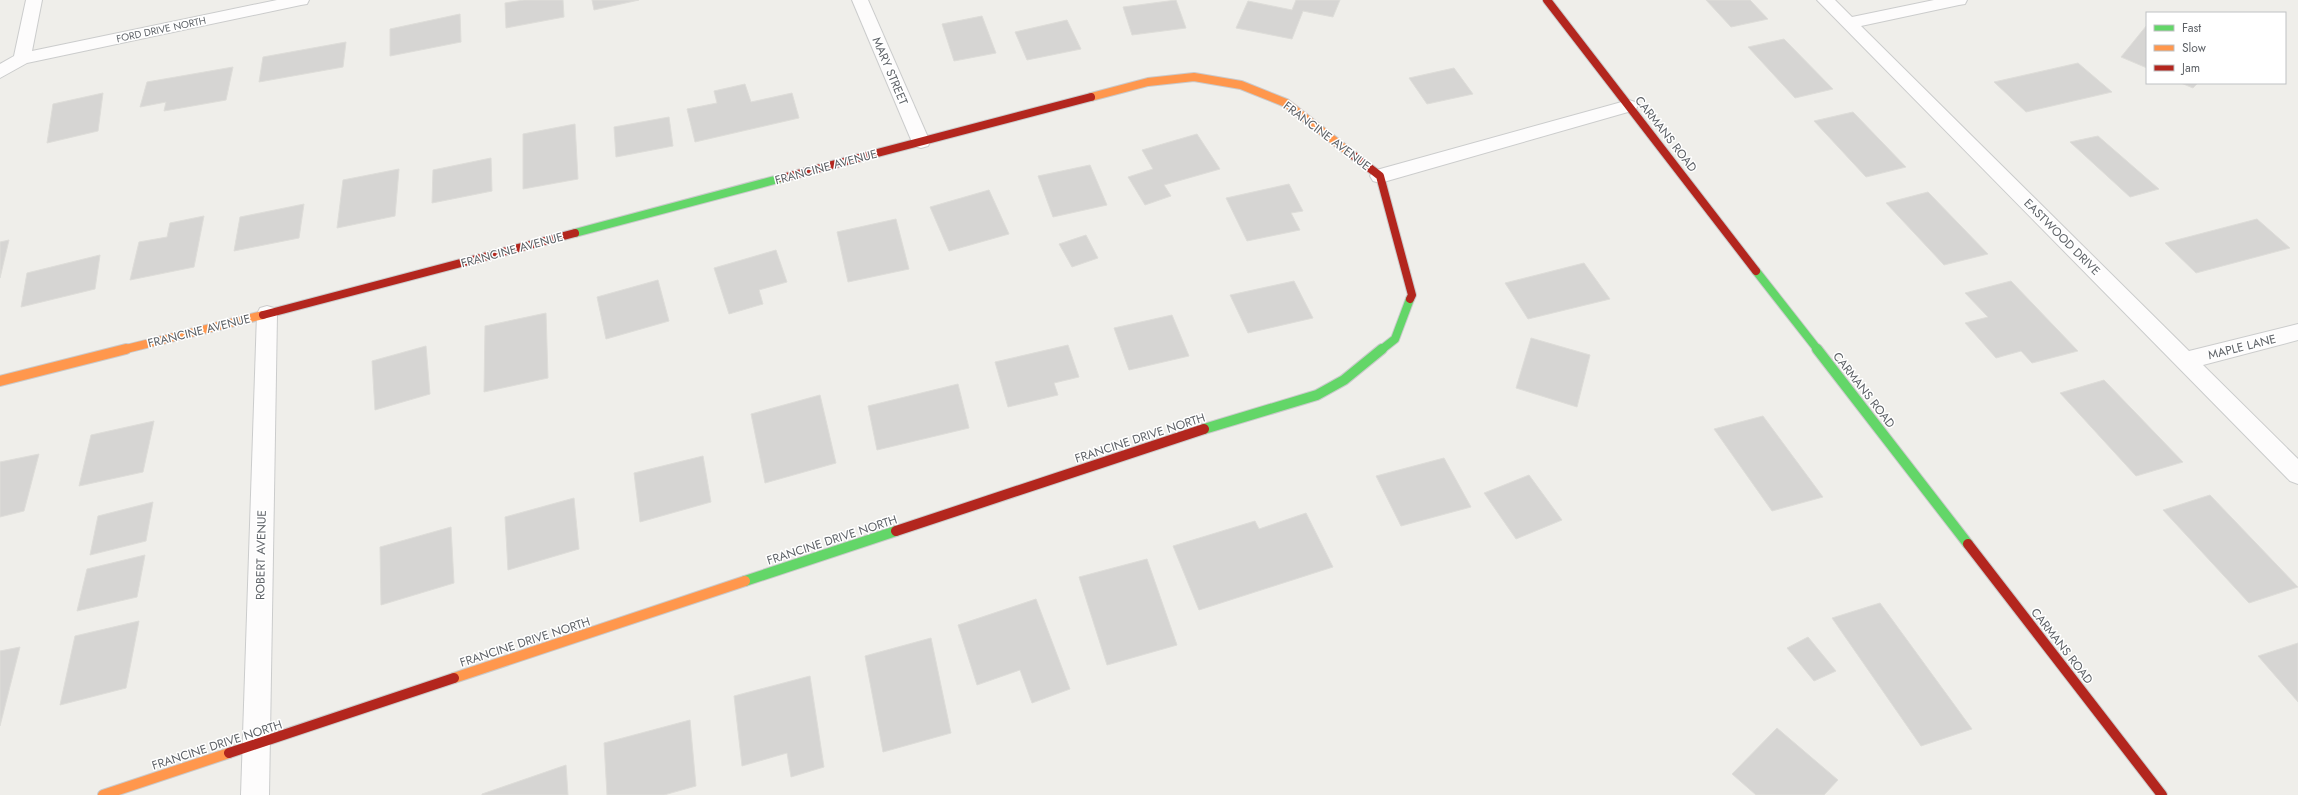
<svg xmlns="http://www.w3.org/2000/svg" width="2298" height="795" font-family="Jost,sans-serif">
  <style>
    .building { fill: #d6d5d3; stroke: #deddd9 }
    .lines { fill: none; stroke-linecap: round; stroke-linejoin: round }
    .street-casing { stroke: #cbcccc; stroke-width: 2 }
    .fast-far1-casing { stroke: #cacacb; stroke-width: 10 }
    .fast-casing { stroke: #cacacb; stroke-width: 12 }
    .slow-far1-casing { stroke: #cacacb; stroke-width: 10 }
    .slow-casing { stroke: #cacacb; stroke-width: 12 }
    .jam-far1-casing { stroke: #cacacb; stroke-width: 10 }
    .jam-casing { stroke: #cacacb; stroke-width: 12 }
    .street { fill: #fdfcfc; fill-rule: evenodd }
    .fast-far1 { stroke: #63d668; stroke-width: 8 }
    .fast { stroke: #63d668; stroke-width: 10 }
    .slow-far1 { stroke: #ff974d; stroke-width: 8 }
    .slow { stroke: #ff974d; stroke-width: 10 }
    .jam-far1 { stroke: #b3261e; stroke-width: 8 }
    .jam { stroke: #b3261e; stroke-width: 10 }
    .labels { text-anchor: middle; stroke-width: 3; stroke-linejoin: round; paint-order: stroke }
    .far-street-label { font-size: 10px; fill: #5f6368; stroke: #fff }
    .street-label { font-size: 12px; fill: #5f6368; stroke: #fff }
  </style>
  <rect width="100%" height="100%" fill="#efeeea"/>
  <g class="building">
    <polygon points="524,0 563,0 564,17 506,28 505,3"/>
    <polygon points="592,0 639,0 594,10"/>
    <polygon points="1176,0 1186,28 1132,35 1123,7"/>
    <polygon points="1296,0 1340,0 1333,17 1303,11 1292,39 1236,28 1248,1 1292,10"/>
    <polygon points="1706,0 1750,0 1768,19 1731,27"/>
    <polygon points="460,14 461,42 390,56 390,29"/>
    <polygon points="982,16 996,53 954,61 942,24"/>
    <polygon points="1067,20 1081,49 1027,60 1015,32"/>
    <polygon points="2147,25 2147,68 2121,57"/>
    <polygon points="1784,39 1833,89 1795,98 1748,47"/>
    <polygon points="346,42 343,67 259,82 263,57"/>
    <polygon points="2078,63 2112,92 2026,112 1994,82"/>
    <polygon points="233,67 226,100 164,111 166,102 140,107 147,82"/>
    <polygon points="1454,68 1473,94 1427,104 1409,78"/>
    <polygon points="2181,83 2198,83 2193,88"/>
    <polygon points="745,84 751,102 792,93 799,118 695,142 687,109 717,103 714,91"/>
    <polygon points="103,93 98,131 47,143 53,104"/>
    <polygon points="1853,112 1906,167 1866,177 1814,121"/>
    <polygon points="669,117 673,146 616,157 614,127"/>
    <polygon points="575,124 578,179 523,189 523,134"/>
    <polygon points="1197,134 1220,169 1164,185 1171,196 1145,205 1128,177 1153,169 1142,150"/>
    <polygon points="2098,136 2159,189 2130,197 2070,142"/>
    <polygon points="491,158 492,191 432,203 433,170"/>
    <polygon points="1090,165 1107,205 1053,217 1038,176"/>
    <polygon points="399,169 395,216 337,228 343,180"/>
    <polygon points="1289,184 1303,211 1291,213 1300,230 1247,241 1226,198"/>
    <polygon points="989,190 1009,234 949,251 930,207"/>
    <polygon points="1928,192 1988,254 1944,265 1886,203"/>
    <polygon points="304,204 299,238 234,251 240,217"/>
    <polygon points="204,216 194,267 130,280 139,242 167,237 170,223"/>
    <polygon points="896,219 909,269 848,282 837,232"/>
    <polygon points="2257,219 2290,248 2196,273 2165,243"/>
    <polygon points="1086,235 1098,258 1072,267 1059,244"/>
    <polygon points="9,240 0,278 0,242"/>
    <polygon points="776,250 787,282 759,290 763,304 729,314 714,268"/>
    <polygon points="100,255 95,289 21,307 27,273"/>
    <polygon points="1584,263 1610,299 1528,319 1505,283"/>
    <polygon points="658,280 669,321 606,339 597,297"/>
    <polygon points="1294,281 1313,318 1248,333 1230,295"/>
    <polygon points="2011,281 2078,351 2032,363 2021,351 1996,358 1965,323 1988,317 1965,293"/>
    <polygon points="546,313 548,378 484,392 485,326"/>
    <polygon points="1172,315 1189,356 1129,370 1114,328"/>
    <polygon points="1531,338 1590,355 1577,407 1516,388"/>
    <polygon points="1068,345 1079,377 1054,383 1058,395 1008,407 995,362"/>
    <polygon points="426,346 430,394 375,410 372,361"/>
    <polygon points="2104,380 2183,462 2136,476 2060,393"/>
    <polygon points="958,384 969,428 877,450 868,406"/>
    <polygon points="820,395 836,463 765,483 751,414"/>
    <polygon points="1763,416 1823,497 1772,511 1714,429"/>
    <polygon points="154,421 143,472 79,486 91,435"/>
    <polygon points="39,454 24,511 0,517 0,462"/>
    <polygon points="703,456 711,502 640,522 634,473"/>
    <polygon points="1444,458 1471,507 1401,526 1376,476"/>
    <polygon points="1529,475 1562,520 1516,539 1484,493"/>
    <polygon points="2210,495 2298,587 2249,603 2163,510"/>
    <polygon points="574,498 579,549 508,570 505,517"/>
    <polygon points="153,502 146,541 90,555 98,516"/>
    <polygon points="1306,513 1333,567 1199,610 1173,546 1255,521 1259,529"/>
    <polygon points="451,527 454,583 381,605 380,547"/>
    <polygon points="145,555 137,597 77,611 87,569"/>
    <polygon points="1147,559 1177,645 1107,665 1079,577"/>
    <polygon points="1036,599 1070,689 1032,703 1020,670 977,685 958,625"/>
    <polygon points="1880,603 1972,729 1921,746 1832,618"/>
    <polygon points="139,621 126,688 60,705 75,636"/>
    <polygon points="1808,637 1836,671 1814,681 1787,648"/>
    <polygon points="931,638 951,733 883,752 865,656"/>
    <polygon points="2298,643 2298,702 2258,656"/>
    <polygon points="20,647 0,726 0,651"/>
    <polygon points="810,676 824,767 791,777 787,753 742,766 734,696"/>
    <polygon points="690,720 696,786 664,795 607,795 604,743"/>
    <polygon points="1777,728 1838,780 1824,795 1756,795 1732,774"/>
    <polygon points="566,765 568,795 482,795 482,794"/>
  </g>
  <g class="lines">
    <g class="street-casing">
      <g id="street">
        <polygon points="26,0 42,0 32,51 277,0 309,0 307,4 301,5 27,63 0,78 0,64 14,56"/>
        <polygon points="852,0 868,0 930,142 928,146 921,148 914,146 912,142"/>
        <polygon points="1817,0 1835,0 1852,17 1934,0 1967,0 1965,4 1959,5 1861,26 2189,351 2298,324 2298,340 2203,365 2298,459 2298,484 2290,481"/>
        <polygon points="1629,100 1635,102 1638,106 1635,110 1380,183 1373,181 1370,176 1373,171"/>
        <polygon points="267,306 274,308 277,314 269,795 241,795 257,314 260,308"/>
      </g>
    </g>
    <g class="fast-far1-casing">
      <g id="fast-far1">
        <polyline points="575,233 782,178"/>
        <polyline points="1756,271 1818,350"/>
        <polyline points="1381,350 1395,339 1410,299"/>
      </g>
    </g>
    <g class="fast-casing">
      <g id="fast">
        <polyline points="1817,349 1968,544"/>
        <polyline points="1204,429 1317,395 1344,380 1382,349"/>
        <polyline points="745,581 896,531"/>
      </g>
    </g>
    <g class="slow-far1-casing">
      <g id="slow-far1">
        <polyline points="1091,97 1148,82 1194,77 1241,85 1286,103 1354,156"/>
        <polyline points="122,350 263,315"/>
      </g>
    </g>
    <g class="slow-casing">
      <g id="slow">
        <polyline points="0,381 126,349"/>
        <polyline points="454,678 745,581"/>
        <polyline points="103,795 229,753"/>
      </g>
    </g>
    <g class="jam-far1-casing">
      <g id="jam-far1">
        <polyline points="1547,0 1756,271"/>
        <polyline points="1354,156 1380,176 1412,295 1410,299"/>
        <polyline points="782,178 1091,97"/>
        <polyline points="263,315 575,233"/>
      </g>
    </g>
    <g class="jam-casing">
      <g id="jam">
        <polyline points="896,531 1204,429"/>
        <polyline points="1968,544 2162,795"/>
        <polyline points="229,753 454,678"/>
      </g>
    </g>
    <use href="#street" class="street"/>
    <use href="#fast-far1" class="fast-far1"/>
    <use href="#fast" class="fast"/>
    <use href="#slow-far1" class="slow-far1"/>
    <use href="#slow" class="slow"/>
    <use href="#jam-far1" class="jam-far1"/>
    <use href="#jam" class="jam"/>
  </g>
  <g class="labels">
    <g class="far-street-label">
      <text transform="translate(161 29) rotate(-12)" y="4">FORD DRIVE NORTH</text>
    </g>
    <g class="street-label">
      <text transform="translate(890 71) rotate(67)" y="4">MARY STREET</text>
      <text transform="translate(1666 134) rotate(52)" y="4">CARMANS ROAD</text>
      <text transform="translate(1327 136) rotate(37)" y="4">FRANCINE AVENUE</text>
      <text transform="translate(826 167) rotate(-15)" y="4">FRANCINE AVENUE</text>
      <text transform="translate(2062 237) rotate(45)" y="4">EASTWOOD DRIVE</text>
      <text transform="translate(512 250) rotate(-15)" y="4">FRANCINE AVENUE</text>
      <text transform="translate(199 331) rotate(-14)" y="4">FRANCINE AVENUE</text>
      <text transform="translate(2242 347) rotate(-14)" y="4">MAPLE LANE</text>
      <text transform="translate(1864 390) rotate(52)" y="4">CARMANS ROAD</text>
      <text transform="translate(1140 438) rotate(-18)" y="4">FRANCINE DRIVE NORTH</text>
      <text transform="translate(832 540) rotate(-18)" y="4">FRANCINE DRIVE NORTH</text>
      <text transform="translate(261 555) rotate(-89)" y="4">ROBERT AVENUE</text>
      <text transform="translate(525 642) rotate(-18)" y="4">FRANCINE DRIVE NORTH</text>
      <text transform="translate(2062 646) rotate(52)" y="4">CARMANS ROAD</text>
      <text transform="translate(217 745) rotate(-18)" y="4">FRANCINE DRIVE NORTH</text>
    </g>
  </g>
  <rect x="2146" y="12" width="140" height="72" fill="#ffffff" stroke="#bfc1c3"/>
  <rect x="2154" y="25" width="20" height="6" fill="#63d668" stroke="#bfc1c3"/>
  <text x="2182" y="32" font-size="12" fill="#5f6368">Fast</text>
  <rect x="2154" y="45" width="20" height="6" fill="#ff974d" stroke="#bfc1c3"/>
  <text x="2182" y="52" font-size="12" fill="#5f6368">Slow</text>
  <rect x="2154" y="65" width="20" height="6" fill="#b3261e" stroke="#bfc1c3"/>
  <text x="2182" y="72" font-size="12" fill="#5f6368">Jam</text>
</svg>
